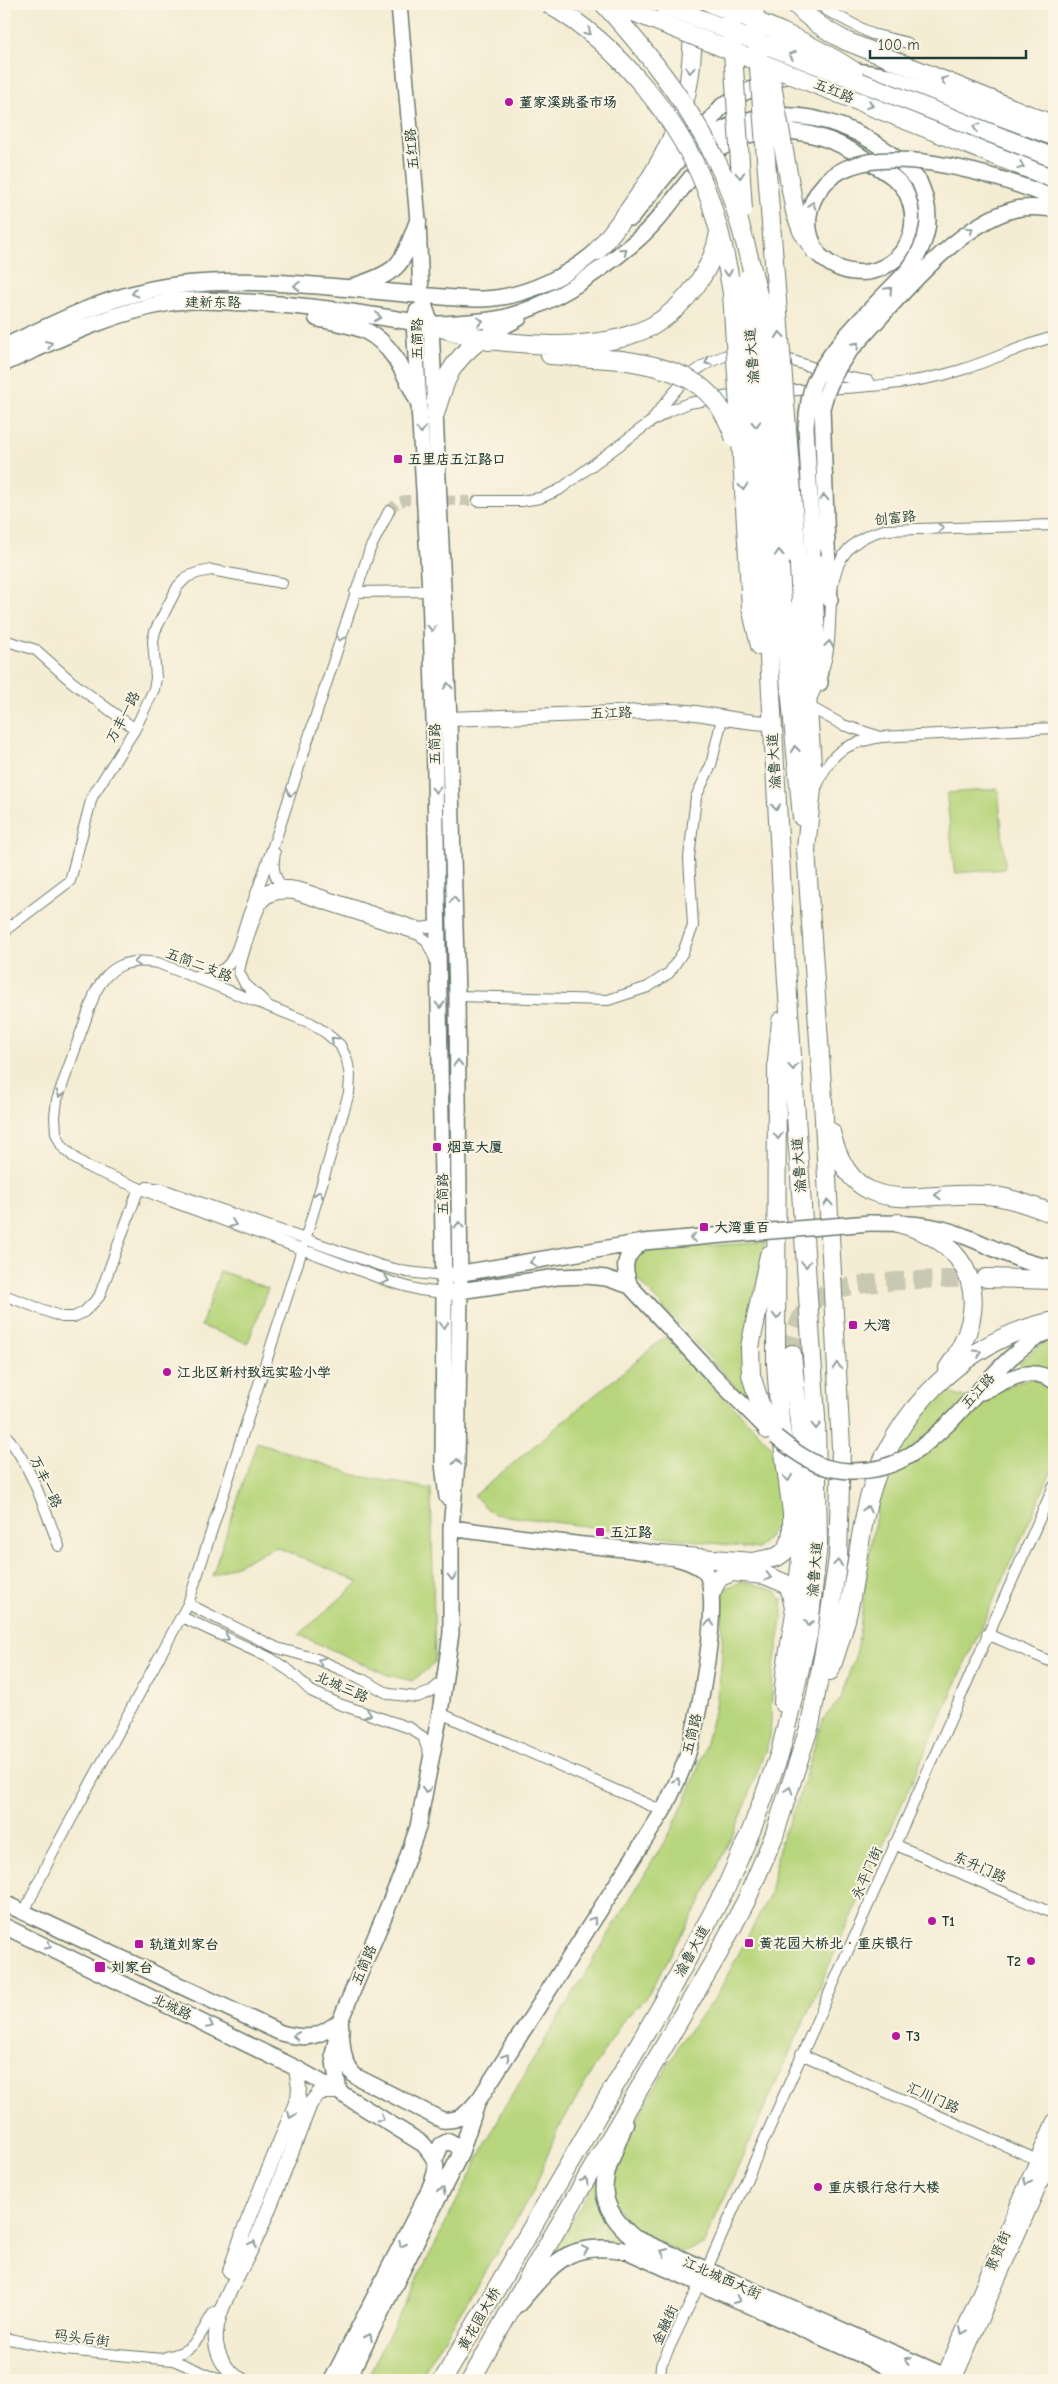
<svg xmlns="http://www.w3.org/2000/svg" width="1058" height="2384" font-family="'Comic Neue','LXGW WenKai TC',sans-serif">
<rect width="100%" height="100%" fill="#fcf5e5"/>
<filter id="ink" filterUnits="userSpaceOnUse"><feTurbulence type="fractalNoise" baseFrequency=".02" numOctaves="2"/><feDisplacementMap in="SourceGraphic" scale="10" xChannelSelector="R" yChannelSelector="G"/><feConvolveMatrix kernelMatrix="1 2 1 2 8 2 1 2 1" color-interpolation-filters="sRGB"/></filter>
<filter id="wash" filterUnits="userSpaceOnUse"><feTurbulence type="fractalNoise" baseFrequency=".0096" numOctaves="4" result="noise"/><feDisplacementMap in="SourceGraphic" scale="20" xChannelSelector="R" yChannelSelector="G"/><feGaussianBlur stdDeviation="1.12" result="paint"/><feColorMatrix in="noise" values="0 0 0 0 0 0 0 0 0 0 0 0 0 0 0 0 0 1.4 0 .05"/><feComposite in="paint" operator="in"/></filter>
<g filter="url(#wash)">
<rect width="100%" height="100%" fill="#f4ecd3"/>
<path fill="#b7d57c" stroke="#6b8958" d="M998,789L1005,863L1004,869L956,873L954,868L947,798L948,793Z
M765,1242L744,1348L748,1392L743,1395L639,1281C629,1268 634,1258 647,1250Z
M220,1271L268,1288L248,1343L201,1326Z
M666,1336L772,1447L782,1519L758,1549L493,1514L474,1496Z
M1054,1339V1374L1022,1369L1019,1362L1040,1345Z
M1034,1378L1054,1388V1466L703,2245L681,2253L636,2231L623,2219L610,2191L612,2174L623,2144L682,2040L717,1995L770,1894L780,1843L799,1797L821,1725L824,1718L839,1701L857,1651L869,1555L878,1504L896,1454L903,1434L942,1390L981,1402L1010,1385Z
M257,1442L359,1476L431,1489L435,1663L412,1681L388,1675L299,1635L359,1582L276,1547L212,1576Z
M743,1581L775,1590L782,1600L783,1614L773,1672L770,1737L742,1814L702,1899L648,1995L621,2023L557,2131L533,2192L419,2380H366L503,2110L672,1829C699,1774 718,1716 722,1654C723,1633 720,1611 724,1589Z
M597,2178L626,2242L593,2241L554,2255L552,2253Z"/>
</g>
<g filter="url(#ink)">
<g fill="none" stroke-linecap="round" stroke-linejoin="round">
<path stroke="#c9c9b3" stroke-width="10" stroke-dasharray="10 5" stroke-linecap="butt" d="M389,511L397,503L405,500L478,501"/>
<path stroke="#c9c9b3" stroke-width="18" stroke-dasharray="18 9" stroke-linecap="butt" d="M792,1354C794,1332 799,1310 819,1297C846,1278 946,1280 983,1278"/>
<g stroke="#6a7a6c" stroke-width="12">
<path id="minor" d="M821,4L826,10L872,34L908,43
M778,356L839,376L868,381
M780,391C840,388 903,388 961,370C993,360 1022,345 1054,337
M654,417C680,384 696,361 739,352
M478,501H521L540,498L559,490L649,423L669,411L689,403L741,394
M355,592L430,591
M4,640L36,650L72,682L135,729
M881,737L1054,728
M817,786C831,751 844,744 881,737L843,725L808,706C818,685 827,665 829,641C833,592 824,545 884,530L1054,525
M275,853C272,866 274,881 285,889
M252,905L278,832L370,549L389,511
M4,935L8,928L70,881L92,797L135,729L154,689L156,678L153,641L155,631L178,586L187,577L197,573L211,570L282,583
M198,975C258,980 228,892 279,886C297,884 317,894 334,899C363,909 392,918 421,928L434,926L439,918
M457,996L608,1000L648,987L669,973L683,952L693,926L689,858L696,797L711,765L722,719
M265,1002L245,984L239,972C241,959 256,910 264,901C272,893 284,893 294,894L419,935L426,940L435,959
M147,1187L162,1189L379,1265L407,1272L444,1276
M4,1295L62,1317H74L84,1312L99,1297L139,1188
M4,1433C31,1464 44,1508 59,1546
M188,1604L277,1648L317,1659L360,1678L389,1694L417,1697L430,1692L444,1680
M182,1617L270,1658L291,1672L311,1691L339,1704L410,1728L423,1737L430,1756
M987,1634L1054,1663
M440,1713L663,1811
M894,1844L1054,1914
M24,1912L49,1860L188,1604L302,1250L349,1093L350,1076L347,1060L340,1045L326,1033L311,1023L158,963C128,958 109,965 95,993L57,1100L55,1116L56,1133L62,1146L76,1159L90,1168L168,1200L391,1282L419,1290L444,1293
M801,2054L1042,2162
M706,2271L1054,1486
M4,2338L65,2350L173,2360L220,2380
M166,2357C197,2351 198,2337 214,2312
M660,2380L661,2365L700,2283"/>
</g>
<g stroke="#6a7a6c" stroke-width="16">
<path id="tertiary" d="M449,719L670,711C705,711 735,723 771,723
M230,2271L243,2233L298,2098L299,2088L296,2068
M242,2380C225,2372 214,2352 216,2333C218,2304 246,2262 258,2235C276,2192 293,2148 310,2104L320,2092H339
M942,2380L1054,2121
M954,2380L1054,2152"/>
</g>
<g stroke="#6a7a6c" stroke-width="18">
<path id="secondary" d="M696,147C765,90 864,116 919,181
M631,218L722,106L743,93L781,77L814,71L850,70L888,76L1054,138
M421,295C441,297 462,299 482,299C526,298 575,273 605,243
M417,311L414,322L430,591L434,720L444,1293L443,1464L447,1497
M438,324C460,323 484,322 506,317C554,304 598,273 636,241C687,198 704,125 787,131C816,133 844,144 868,161C880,169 899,178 906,192C935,252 864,302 816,252
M481,339L519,318
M827,546L830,600
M813,556L820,683
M870,1223C903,1223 933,1223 964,1236C994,1247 1022,1265 1054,1267
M451,1275L643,1242L759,1232
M630,1286C622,1265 624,1256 642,1242
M452,1292L557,1277L586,1276L606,1278L630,1286L713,1375L769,1431
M982,1392C1007,1381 1028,1364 1054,1381
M952,1420C984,1387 1011,1347 1054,1329
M4,1903L281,2033C308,2040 318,2038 340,2021C343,2042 340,2060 355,2076L442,2120C461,2122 468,2112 480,2098L663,1811C672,1793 681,1775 687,1756C697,1727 725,1591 704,1571C682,1551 606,1548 575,1544C534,1539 493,1534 451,1528
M4,1926L296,2068L339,2092L423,2144C440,2163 438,2168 429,2190L332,2380
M339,2092L333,2055L340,2021L401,1876L418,1827L440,1713L451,1633V1528L457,1463L460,1291L457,996L449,719L431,325L421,295L418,221L399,4
M435,2160L441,2145L449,2141L459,2147L460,2155
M347,2380L460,2155L477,2104"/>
</g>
<g stroke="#6a7a6c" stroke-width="19">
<path id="primary" d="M355,286C402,271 401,265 418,221
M317,318C333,322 351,324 366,331C394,345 406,377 419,403
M4,347C48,327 93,303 141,292C227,271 333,288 421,295
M4,363C56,340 110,313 167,303C190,299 213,301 235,302C301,304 367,314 431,325
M625,2123C607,2172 586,2198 634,2238L953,2380
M518,2304C555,2262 567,2240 628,2251L919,2380"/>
</g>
<g stroke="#6a7a6c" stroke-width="20">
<path id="trunk" d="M795,4C810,20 826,31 846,41L1054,125
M597,251C638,201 679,145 689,80C693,55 693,29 694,4
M431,325L489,341
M550,355L621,360
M435,414C446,376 450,363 481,339C528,345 575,349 621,338
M782,602L802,817
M751,607L760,646
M831,1132C853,1223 914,1191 984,1195C1008,1196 1032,1206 1054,1214
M898,1223C975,1242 994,1305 948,1368
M986,1278L1054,1280
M792,1354L805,1481L804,1530L795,1613
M768,1430L751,1375L750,1347L769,1255
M660,1555L752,1562L777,1557L784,1552L790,1543L792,1532V1513L780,1421L776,1363L777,1061L781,1021
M712,1591L718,1578L732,1572L765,1575L784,1583L790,1589L795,1613L785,1675L783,1703
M830,1671C838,1648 846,1625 850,1602C857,1567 860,1532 869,1498C893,1411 966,1339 1054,1321
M443,2380L663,2003L725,1890L751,1831L780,1753L808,1635L818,1544L816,1417L786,966L766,602
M471,2380L534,2268L717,1956L746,1901L774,1836L810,1725L825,1647L838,1558L841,1448L823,1100L806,849L813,778L797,558"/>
</g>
<use href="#minor" stroke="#fff" stroke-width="10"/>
<use href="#tertiary" stroke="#fff" stroke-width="14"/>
<use href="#secondary" stroke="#fff" stroke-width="15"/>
<use href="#primary" stroke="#fff" stroke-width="16"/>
<use href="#trunk" stroke="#fff" stroke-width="18"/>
<g stroke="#6a7a6c" stroke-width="18" stroke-linecap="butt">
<path id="secondary-bridge" d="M813,243C805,225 808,205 820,189C862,130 999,176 1054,198
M827,546L822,408C827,387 835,371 847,354C891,308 954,224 1016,209C1028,206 1042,208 1054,209
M813,556L806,427C807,414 808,401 812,388C825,350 881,300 909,269C930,239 934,214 919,181
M759,1232L870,1223
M776,1437C787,1446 799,1455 811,1461C822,1468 836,1470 848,1471C896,1473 920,1450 952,1420"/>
</g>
<g stroke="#6a7a6c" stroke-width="20" stroke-linecap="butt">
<path id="trunk-bridge" d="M548,4C618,43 684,125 710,200C720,231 727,261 732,293L751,607
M604,4C646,50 691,108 718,164C730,188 737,214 744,239C753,272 761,305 767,339L782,602
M613,4L1054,179
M662,4L1054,158
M713,4C762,23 810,42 854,71
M730,4L743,210
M754,4L797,558
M769,68L795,212L802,231L816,252
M747,279L766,602
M621,338C631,334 644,331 654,325C686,305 713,270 719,232
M621,360C677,368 716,381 735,439"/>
</g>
<use href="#secondary-bridge" stroke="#fff" stroke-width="15"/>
<use href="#trunk-bridge" stroke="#fff" stroke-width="18"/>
</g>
<defs><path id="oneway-chevron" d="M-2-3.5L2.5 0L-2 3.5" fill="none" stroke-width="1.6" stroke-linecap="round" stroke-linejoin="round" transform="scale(1.25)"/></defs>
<g stroke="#8f9e9a">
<use href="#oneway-chevron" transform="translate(588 32) rotate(38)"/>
<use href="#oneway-chevron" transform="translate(792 55) rotate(-159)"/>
<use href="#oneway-chevron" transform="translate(690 70) rotate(94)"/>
<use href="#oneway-chevron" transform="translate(944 80) rotate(-158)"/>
<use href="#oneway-chevron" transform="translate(870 105) rotate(22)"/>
<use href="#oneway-chevron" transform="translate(976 127) rotate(-159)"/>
<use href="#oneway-chevron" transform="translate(1021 166) rotate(22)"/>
<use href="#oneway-chevron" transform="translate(740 175) rotate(86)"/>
<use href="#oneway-chevron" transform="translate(812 205) rotate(-72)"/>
<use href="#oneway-chevron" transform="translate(970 230) rotate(-36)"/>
<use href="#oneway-chevron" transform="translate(624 251) rotate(-39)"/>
<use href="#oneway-chevron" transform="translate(728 273) rotate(81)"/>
<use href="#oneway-chevron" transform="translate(297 286) rotate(-176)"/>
<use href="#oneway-chevron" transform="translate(889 290) rotate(-47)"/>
<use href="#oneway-chevron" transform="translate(135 293) rotate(165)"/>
<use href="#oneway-chevron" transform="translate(378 317) rotate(8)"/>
<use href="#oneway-chevron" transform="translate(480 321) rotate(-9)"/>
<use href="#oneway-chevron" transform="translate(780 335) rotate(-95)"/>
<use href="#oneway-chevron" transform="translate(49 344) rotate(-23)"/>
<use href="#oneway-chevron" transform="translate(856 345) rotate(-47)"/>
<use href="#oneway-chevron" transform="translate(708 362) rotate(153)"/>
<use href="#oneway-chevron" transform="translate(756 424) rotate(87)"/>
<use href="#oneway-chevron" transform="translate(421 430) rotate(86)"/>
<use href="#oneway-chevron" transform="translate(743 487) rotate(86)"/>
<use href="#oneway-chevron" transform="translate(824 498) rotate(-93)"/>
<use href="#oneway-chevron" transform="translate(941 528) rotate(-2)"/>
<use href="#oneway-chevron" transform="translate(779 553) rotate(-93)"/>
<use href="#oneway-chevron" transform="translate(432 628) rotate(88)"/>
<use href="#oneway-chevron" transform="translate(340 638) rotate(108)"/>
<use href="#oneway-chevron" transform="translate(829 644) rotate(-84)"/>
<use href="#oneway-chevron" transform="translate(448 686) rotate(-93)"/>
<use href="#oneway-chevron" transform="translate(795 749) rotate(-96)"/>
<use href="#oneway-chevron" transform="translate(436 790) rotate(89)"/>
<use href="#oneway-chevron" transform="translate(291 793) rotate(108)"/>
<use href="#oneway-chevron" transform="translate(776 807) rotate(87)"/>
<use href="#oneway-chevron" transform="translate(454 900) rotate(-92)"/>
<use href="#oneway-chevron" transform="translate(137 962) rotate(173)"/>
<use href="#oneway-chevron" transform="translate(440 1005) rotate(89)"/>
<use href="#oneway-chevron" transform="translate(334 1040) rotate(-136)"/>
<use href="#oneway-chevron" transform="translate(458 1063) rotate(-91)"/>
<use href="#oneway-chevron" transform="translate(793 1067) rotate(86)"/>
<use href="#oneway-chevron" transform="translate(60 1094) rotate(108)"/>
<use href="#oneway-chevron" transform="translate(778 1136) rotate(90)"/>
<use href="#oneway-chevron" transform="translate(319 1194) rotate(-73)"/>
<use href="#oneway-chevron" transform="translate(938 1195) rotate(178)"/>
<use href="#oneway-chevron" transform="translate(828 1203) rotate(-93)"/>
<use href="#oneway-chevron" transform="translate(233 1224) rotate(20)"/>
<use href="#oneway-chevron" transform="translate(459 1225) rotate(-91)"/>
<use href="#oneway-chevron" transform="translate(693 1238) rotate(176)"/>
<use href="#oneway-chevron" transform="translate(533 1262) rotate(170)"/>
<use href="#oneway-chevron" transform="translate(806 1264) rotate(86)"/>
<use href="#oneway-chevron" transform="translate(386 1280) rotate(19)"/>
<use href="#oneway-chevron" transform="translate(777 1316) rotate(90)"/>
<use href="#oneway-chevron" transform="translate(444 1325) rotate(90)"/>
<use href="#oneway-chevron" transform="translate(978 1353) rotate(-32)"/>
<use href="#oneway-chevron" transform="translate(837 1366) rotate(-93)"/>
<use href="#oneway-chevron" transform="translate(816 1426) rotate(89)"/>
<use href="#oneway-chevron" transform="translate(457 1462) rotate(-87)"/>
<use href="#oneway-chevron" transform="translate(788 1478) rotate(82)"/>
<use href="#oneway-chevron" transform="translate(867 1509) rotate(-77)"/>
<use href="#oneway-chevron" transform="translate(838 1563) rotate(-84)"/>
<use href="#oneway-chevron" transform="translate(452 1577) rotate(89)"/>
<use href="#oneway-chevron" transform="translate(768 1577) rotate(14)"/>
<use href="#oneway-chevron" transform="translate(710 1623) rotate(-86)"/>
<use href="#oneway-chevron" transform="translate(809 1623) rotate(96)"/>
<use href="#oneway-chevron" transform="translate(226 1638) rotate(25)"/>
<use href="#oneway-chevron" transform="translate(321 1661) rotate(-158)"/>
<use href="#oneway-chevron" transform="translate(368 1714) rotate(19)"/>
<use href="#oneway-chevron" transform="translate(677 1781) rotate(-68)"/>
<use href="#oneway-chevron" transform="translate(426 1790) rotate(98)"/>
<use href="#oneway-chevron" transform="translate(789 1790) rotate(-72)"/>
<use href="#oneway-chevron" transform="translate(593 1920) rotate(-57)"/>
<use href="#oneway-chevron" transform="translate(48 1946) rotate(26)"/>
<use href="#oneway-chevron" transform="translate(210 2025) rotate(26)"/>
<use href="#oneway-chevron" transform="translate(296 2036) rotate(-171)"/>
<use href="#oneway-chevron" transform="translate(506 2057) rotate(-57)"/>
<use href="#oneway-chevron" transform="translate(291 2115) rotate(112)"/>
<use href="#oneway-chevron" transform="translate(381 2118) rotate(32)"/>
<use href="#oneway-chevron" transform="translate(585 2181) rotate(-60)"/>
<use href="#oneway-chevron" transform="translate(1027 2182) rotate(113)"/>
<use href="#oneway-chevron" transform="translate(442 2191) rotate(-63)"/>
<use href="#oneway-chevron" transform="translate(253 2244) rotate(-62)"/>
<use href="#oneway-chevron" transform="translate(402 2244) rotate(117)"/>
<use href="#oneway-chevron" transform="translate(585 2250) rotate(-11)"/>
<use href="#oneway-chevron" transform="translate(664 2252) rotate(-155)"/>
<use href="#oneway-chevron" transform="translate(737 2300) rotate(24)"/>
<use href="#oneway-chevron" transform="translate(963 2331) rotate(113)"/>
<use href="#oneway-chevron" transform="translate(369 2337) rotate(-63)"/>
<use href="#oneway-chevron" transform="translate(908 2360) rotate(-156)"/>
</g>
</g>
<g fill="#b5179e" stroke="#fcf5e5" stroke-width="2">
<circle cx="509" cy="102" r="5"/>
<rect x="393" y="454" width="10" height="10" rx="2.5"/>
<rect x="432" y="1142" width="10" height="10" rx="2.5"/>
<rect x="699" y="1222" width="10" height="10" rx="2.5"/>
<rect x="848" y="1320" width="10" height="10" rx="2.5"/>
<circle cx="167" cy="1372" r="5"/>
<rect x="595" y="1527" width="10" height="10" rx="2.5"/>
<circle cx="932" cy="1921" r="5"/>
<rect x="744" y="1938" width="10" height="10" rx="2.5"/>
<rect x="134" y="1939" width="10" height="10" rx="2.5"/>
<circle cx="1031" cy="1961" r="5"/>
<rect x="94" y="1961" width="12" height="12" rx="2.5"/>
<circle cx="896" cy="2036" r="5"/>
<circle cx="818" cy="2187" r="5"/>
</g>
<g text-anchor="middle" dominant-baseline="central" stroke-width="4" stroke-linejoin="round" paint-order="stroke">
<g font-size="14" fill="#1f3d34" stroke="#fcf5e5">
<text transform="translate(834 91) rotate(22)">五红路</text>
<text transform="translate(412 149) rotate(-95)">五红路</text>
<text x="213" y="302">建新东路</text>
<text transform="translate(417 339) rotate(-90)">五简路</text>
<text transform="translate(752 356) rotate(-94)">渝鲁大道</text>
<text transform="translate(895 518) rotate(-6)">创富路</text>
<text transform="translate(611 713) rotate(-2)">五江路</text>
<text transform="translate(123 717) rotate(-62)">万丰一路</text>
<text transform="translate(435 744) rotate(-91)">五简路</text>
<text transform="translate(774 761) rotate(-93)">渝鲁大道</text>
<text transform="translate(199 965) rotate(21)">五简二支路</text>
<text transform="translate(799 1165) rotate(-94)">渝鲁大道</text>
<text transform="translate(443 1194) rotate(-91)">五简路</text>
<text transform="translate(978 1391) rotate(-48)">五江路</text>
<text transform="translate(46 1482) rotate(65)">万丰一路</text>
<text transform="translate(815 1569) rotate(-85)">渝鲁大道</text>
<text transform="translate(342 1687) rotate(24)">北城三路</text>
<text transform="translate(692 1734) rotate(-76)">五简路</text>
<text transform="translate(980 1867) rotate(24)">东升门路</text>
<text transform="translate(867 1873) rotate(-66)">永平门街</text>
<text transform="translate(692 1951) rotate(-61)">渝鲁大道</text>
<text transform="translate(364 1965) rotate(-67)">五简路</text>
<text transform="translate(172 2007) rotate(26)">北城路</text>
<text transform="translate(933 2098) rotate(24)">汇川门路</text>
<text transform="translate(998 2251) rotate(-67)">聚贤街</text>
<text transform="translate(722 2278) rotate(24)">江北城西大街</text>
<text transform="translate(479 2319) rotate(-60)">黄花园大桥</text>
<text transform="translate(665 2325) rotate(-65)">金融街</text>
<text transform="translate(82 2338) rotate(7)">码头后街</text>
</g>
<g font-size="14" font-weight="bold" fill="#1f3d34" stroke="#fcf5e5" text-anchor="start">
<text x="519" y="102">董家溪跳蚤市场</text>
<text x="408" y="459">五里店五江路口</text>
<text x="447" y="1147">烟草大厦</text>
<text x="714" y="1227">大湾重百</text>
<text x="863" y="1325">大湾</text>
<text x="177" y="1372">江北区新村致远实验小学</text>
<text x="610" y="1532">五江路</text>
<text x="942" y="1921">T1</text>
<text x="759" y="1943">黄花园大桥北‧重庆银行</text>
<text x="149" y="1944">轨道刘家台</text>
<text x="1021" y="1961" text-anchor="end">T2</text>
<text x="111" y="1967">刘家台</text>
<text x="906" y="2036">T3</text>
<text x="828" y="2187">重庆银行总行大楼</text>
</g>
</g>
<rect width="1058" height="2384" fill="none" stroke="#fcf5e5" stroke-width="20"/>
<path d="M870 50v8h156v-8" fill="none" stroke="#1f3d34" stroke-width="2.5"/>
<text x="878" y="50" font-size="15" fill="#1f3d34" stroke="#fcf5e5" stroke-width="4" paint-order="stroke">100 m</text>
</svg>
